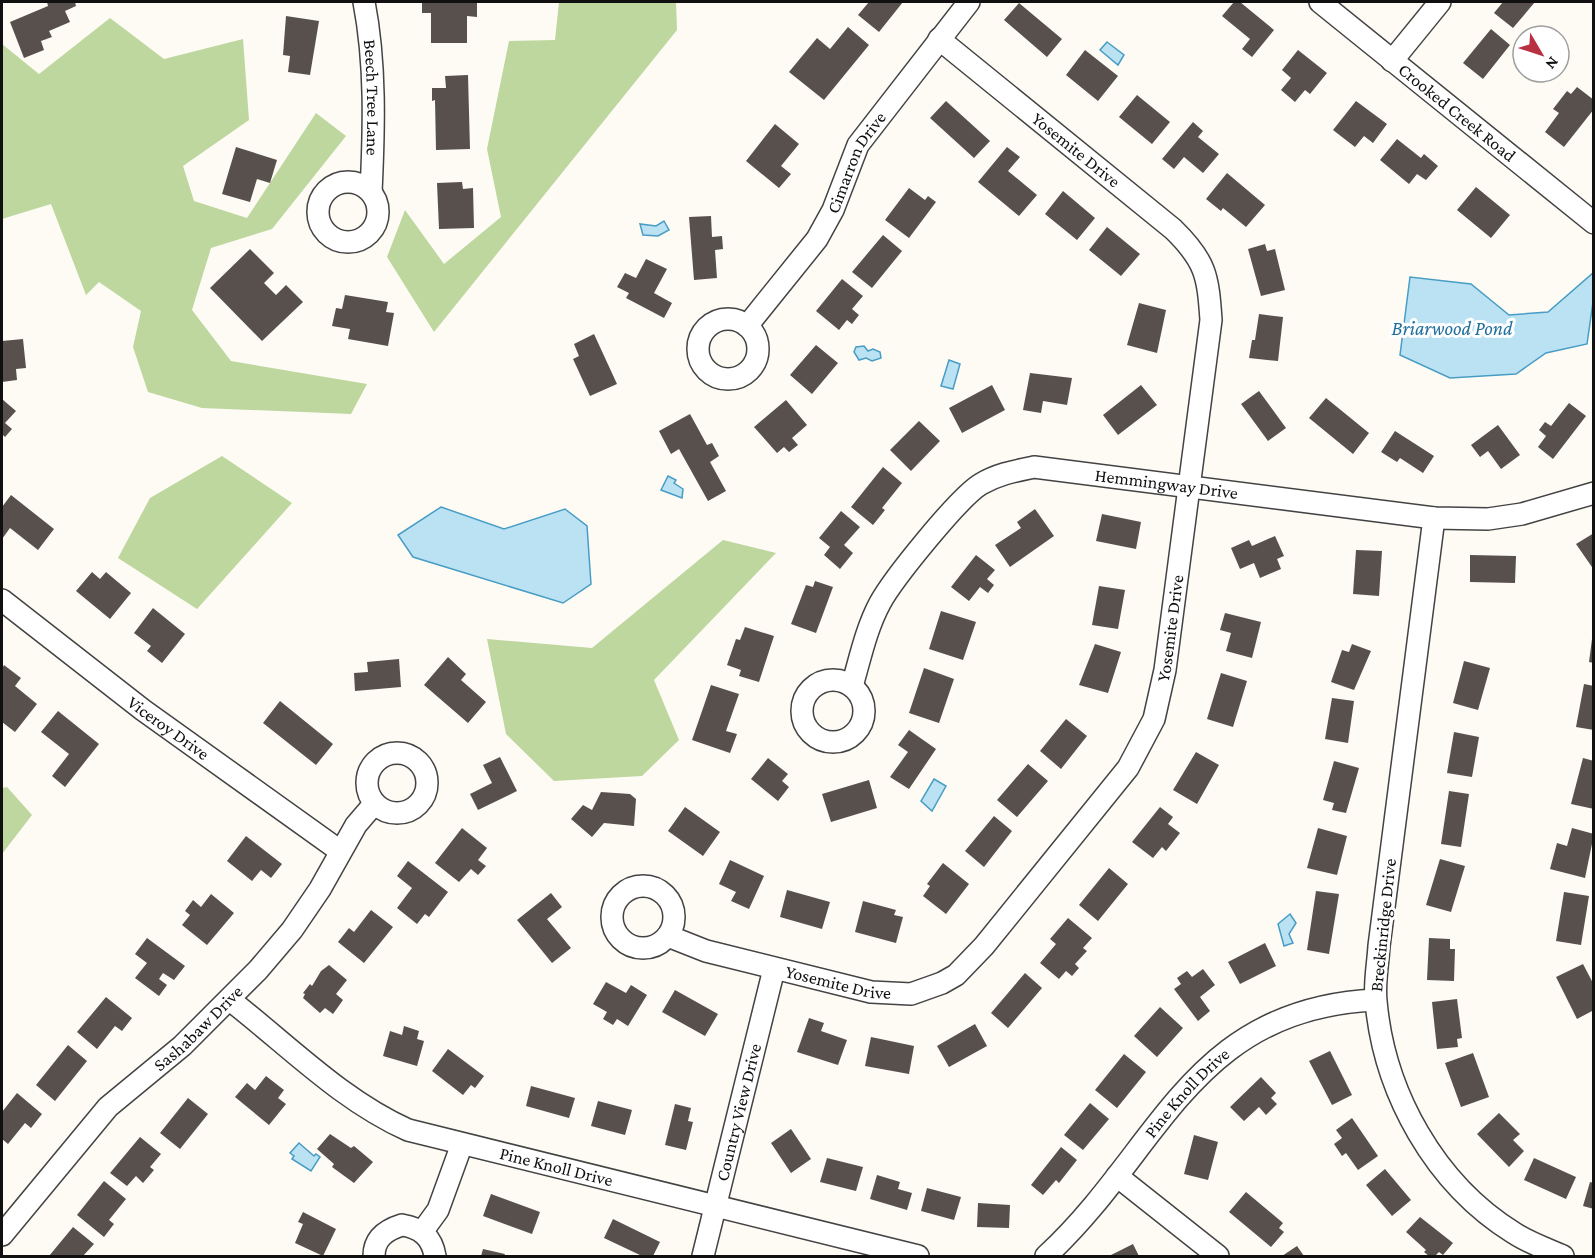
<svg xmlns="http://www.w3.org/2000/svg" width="1595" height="1258" font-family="'Crimson Pro',serif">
<rect width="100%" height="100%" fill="#fefbf4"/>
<path fill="#bdd79f" d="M559,2H676L677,30L434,332L387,257L405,210L444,264L501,217L487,149L509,41L555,40Z
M110,18L164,59L243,39L249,120L183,166L194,201L247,218L316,113L346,136L272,229L211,248L192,310L231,361L367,384L351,414L202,408L148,392L133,347L141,311L99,282L86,295L51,204L2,219V44L39,74Z
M222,456L292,503L197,609L118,558L150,498Z
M723,540L776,553L654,680L679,740L642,776L554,781L506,734L487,639L592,648Z
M7,787L32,815L2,854V788Z"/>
<path fill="#bbe2f2" stroke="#479dc5" stroke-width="1.5" d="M1107,42L1124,55L1118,65L1100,50Z
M664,221L669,230L658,236L643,235L640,224L656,226Z
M1593,273V302L1587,344L1546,353L1516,374L1450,378L1400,355L1410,277L1471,284L1509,315L1548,312Z
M864,346L868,351L873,349L880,352L881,358L872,361L866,358L859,360L854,352L856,347Z
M949,360L960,364L953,389L941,386Z
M668,476L676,480L674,483L683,489L682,498L661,490Z
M441,507L504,529L565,509L587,526L591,584L563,603L413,557L398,535Z
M934,779L946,786L932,811L921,801Z
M1290,914L1296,923L1289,934L1293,943L1284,946L1278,924Z
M299,1143L314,1156L316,1154L320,1157L311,1171L292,1159L294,1156L290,1153Z"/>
<path fill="#58504d" d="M47,2H75L76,6L65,11L70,22L49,31L52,37L41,41L44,50L24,58L10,22L48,6Z
M422,2H477V17L467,16V43H431V13H422Z
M869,2H903L879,32L858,15Z
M1234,2H1240L1274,30L1252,57L1242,49L1250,39L1222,16Z
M1503,2H1535L1513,28L1494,13Z
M1019,3L1062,39L1047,57L1004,20Z
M286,16L319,21L310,75L288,72L290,56L283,55Z
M848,27L869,45L824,100L789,72L817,38L830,49Z
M1491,29L1510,45L1483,79L1463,63Z
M1085,50L1118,76L1098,101L1066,75Z
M1298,50L1327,73L1310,94L1305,90L1295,102L1281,90L1291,78L1282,70Z
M468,75L470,149L436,150L435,100L432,101V88H446L445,76Z
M1577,87L1594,100V109L1564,147L1545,132L1559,113L1553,109L1567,91L1571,94Z
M1137,95L1170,122L1152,144L1119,117Z
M946,101L990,141L974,158L930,118Z
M1356,101L1387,124L1373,143L1364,136L1355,147L1333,130Z
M1193,122L1203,131L1198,137L1219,154L1203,173L1184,157L1174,169L1162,159Z
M775,124L799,144L781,166L791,174L779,188L746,161Z
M1397,139L1421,158L1424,154L1438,166L1426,180L1417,174L1409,184L1380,160Z
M236,147L277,160L270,183L257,179L250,202L222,194Z
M1007,147L1020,157L1008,171L1037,195L1019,216L978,182Z
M1227,173L1265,205L1246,227L1223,208L1221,211L1206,199Z
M462,182L463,189L473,188L474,228L439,229L437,183Z
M1476,187L1510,215L1491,238L1457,210Z
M909,188L925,200L928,196L936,202L909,238L885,220Z
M1063,191L1095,218L1077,240L1045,214Z
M711,216L712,237L722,236L723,249L715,250L717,278L694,280L689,217Z
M1107,227L1140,254L1121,276L1089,250Z
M883,235L902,251L872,288L852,272Z
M1265,244L1267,251L1275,249L1285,290L1261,296L1248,249Z
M250,249L274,273L264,283L276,295L286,285L303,302L262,341L210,288Z
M646,259L667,269L654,293L672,303L664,318L626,298L629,293L617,287L625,273L636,278Z
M842,279L863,296L852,309L859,315L852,324L847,320L839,330L816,311Z
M345,295L388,302L386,312L394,313L388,346L348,339L350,329L332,326L336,308L342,309Z
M1139,303L1166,310L1157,353L1127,345Z
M1259,314L1283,317L1278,361L1249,358L1252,340H1255Z
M594,334L617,384L590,396L573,359L579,356L574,344Z
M23,339L26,368L16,369L17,380L2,382V341Z
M816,345L838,363L812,394L790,375Z
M1030,373L1072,378L1067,405L1043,401L1041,413L1023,410Z
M992,385L1005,410L962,433L949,408Z
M1141,385L1157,405L1118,435L1103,415Z
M1259,391L1286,428L1268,441L1241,404Z
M1326,398L1369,433L1353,454L1309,418Z
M2,399L16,411L5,423L12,429L5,437L2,434Z
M786,400L807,425L792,438L798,445L789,452L784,447L777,453L754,427Z
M1569,403L1586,416L1553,459L1538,447L1546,436L1539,430L1545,422L1551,426Z
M690,414L707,445L712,443L719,456L710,462L726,491L708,501L679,449L671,454L659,431Z
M919,421L940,441L911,471L890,450Z
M1498,425L1520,455L1501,469L1488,451L1480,457L1471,445Z
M1395,431L1434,456L1423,473L1400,458L1397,462L1381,452Z
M883,467L902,483L882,508L885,510L873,525L851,507Z
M11,495L54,529L38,550L10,528L2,539V507Z
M1035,509L1054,536L1010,567L995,545L1021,528L1017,522Z
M841,511L860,527L844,545L853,553L840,569L824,555L830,547L819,538Z
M1102,514L1141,522L1136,549L1096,541Z
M1594,533V570L1576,544Z
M1275,536L1284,556L1277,559L1281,569L1260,578L1254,563L1240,569L1231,548L1249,540L1252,546Z
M1356,550L1382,551L1379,596L1353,594Z
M976,555L995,570L987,579L994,585L988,593L980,587L969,601L951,587Z
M1470,555L1516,556L1515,583L1470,582Z
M92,572L100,579L106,572L131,593L110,619L76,591Z
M815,581L833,587L816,633L791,624L806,585L813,587Z
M1099,586L1125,590L1118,629L1092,625Z
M153,608L185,634L162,663L147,651L151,646L134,633Z
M941,611L976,622L963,660L929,649Z
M1225,613L1261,622L1252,658L1226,651L1231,633L1220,630Z
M745,627L774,636L759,682L739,676L741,670L727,665L736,639L740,640Z
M1592,639H1594V663L1589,662Z
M1095,644L1121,652L1108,693L1079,685Z
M1352,644L1371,651L1354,690L1331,682L1342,650L1349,652Z
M448,657L466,674L461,680L486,702L468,723L424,685Z
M399,659L401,687L355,691L354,673L368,672L367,662Z
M1464,661L1490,668L1478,710L1453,703Z
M4,665L21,678L15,686L37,704L15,732L2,722V669Z
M924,668L954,679L939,723L909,713Z
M1221,673L1247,681L1233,727L1207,719Z
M1584,684L1594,686V730L1576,727Z
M711,685L739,694L726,731L737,734L730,753L692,740Z
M1332,698L1354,701L1348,743L1325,739Z
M280,701L333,744L316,765L263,723Z
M58,711L99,744L65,787L52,776L69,754L41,732Z
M1066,719L1087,736L1061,769L1040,751Z
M909,730L936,749L909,789L890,777L908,752L898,745Z
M1454,732L1479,737L1472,777L1447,773Z
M1196,752L1219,765L1197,804L1173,790Z
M500,757L517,791L478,810L470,794L492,783L483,765Z
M768,758L788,774L782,781L789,787L778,801L751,779Z
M1583,758L1594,761V809L1571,804Z
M1334,761L1359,768L1346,813L1332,810L1334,803L1323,800Z
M1028,764L1048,781L1017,817L997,800Z
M869,780L877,808L831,822L822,794Z
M1449,791L1469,794L1461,847L1441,844Z
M601,792L630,794L636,799L634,826L604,823L592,837L571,819L583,805L592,810Z
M685,807L720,832L703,856L668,831Z
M1160,807L1173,817L1168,824L1180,833L1166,851L1162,847L1153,858L1132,842Z
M994,816L1012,831L984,867L965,851Z
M462,828L487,848L478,860L486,866L478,875L471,869L459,882L435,863Z
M1318,828L1347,836L1337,875L1307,868Z
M1572,828L1594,834L1585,878L1550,869L1557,843L1567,846Z
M246,836L282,864L271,878L261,870L252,881L227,861Z
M1440,859L1465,866L1451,912L1426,905Z
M730,860L764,876L749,909L731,901L736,892L719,884Z
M408,861L448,892L429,917L425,914L417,924L397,908L412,888L397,876Z
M943,863L969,884L946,914L923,896L930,886L927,884Z
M1109,868L1128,884L1098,921L1079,905Z
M787,890L830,902L822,929L780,917Z
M1316,891L1339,894L1329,954L1307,950Z
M1564,892L1589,896L1581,945L1556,941Z
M551,893L562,907L547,919L571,948L552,963L517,920Z
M211,894L234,913L207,945L182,925L190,915L185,911L193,900L201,907Z
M863,901L896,910L894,915L903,917L896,943L855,932Z
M371,910L393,927L364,963L338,942L349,928L354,932Z
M1068,918L1092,938L1083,948L1087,951L1075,964L1079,968L1072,976L1066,971L1059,979L1040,963L1056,944L1050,939Z
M147,938L185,966L174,980L163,973L159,979L167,985L159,996L135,978L147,963L135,954Z
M1429,938L1450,939V949H1455L1454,981L1427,980Z
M1265,943L1276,966L1240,984L1228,962Z
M1583,964L1594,985V1010L1577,1019L1556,977Z
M329,965L347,980L336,994L343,1000L333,1014L325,1008L320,1013L303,998L305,994L303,993L310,984L312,986L321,971Z
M1203,969L1215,985L1200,997L1210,1011L1198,1021L1174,989L1181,984L1177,978L1187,971L1192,977Z
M1025,973L1042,988L1008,1028L991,1013Z
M606,982L626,993L631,985L647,995L628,1026L617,1019L613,1025L603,1019L607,1012L593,1004Z
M675,990L718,1014L705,1036L662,1012Z
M106,997L132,1018L122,1031L115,1026L97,1049L77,1032Z
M1457,999L1462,1038L1457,1039L1458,1047L1437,1049L1432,1002Z
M1160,1007L1183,1028L1157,1057L1134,1036Z
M809,1018L824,1023L821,1031L847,1040L838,1065L797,1052Z
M975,1024L987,1046L949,1067L937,1046Z
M404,1026L419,1031L417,1039L424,1041L417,1066L383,1056L390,1031L402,1035Z
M871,1037L914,1046L909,1074L865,1066Z
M68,1045L87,1061L55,1101L36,1085Z
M448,1049L484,1076L475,1088L471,1085L463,1095L432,1071Z
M1330,1051L1352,1095L1332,1105L1309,1061Z
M1473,1053L1489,1097L1461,1107L1445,1063Z
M1124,1054L1146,1072L1117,1108L1095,1090Z
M266,1076L284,1090L278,1098L286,1104L269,1125L235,1097L247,1083L255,1090Z
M1261,1077L1276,1093L1271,1098L1277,1104L1266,1115L1259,1107L1244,1121L1230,1107Z
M531,1086L575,1098L569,1118L526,1106Z
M17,1093L42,1114L31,1128L25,1123L8,1144L2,1139V1112Z
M188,1098L208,1114L180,1149L160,1133Z
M598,1101L632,1110L625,1135L591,1126Z
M1090,1103L1109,1119L1083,1150L1064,1135Z
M675,1104L691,1108L688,1121L693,1122L686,1150L665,1145Z
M1499,1113L1520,1134L1513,1140L1524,1151L1509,1167L1477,1134Z
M1352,1118L1378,1156L1358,1170L1346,1153L1342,1156L1334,1144L1342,1138L1336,1130Z
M791,1129L811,1159L791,1173L771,1143Z
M330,1134L351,1148L354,1146L373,1162L354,1183L332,1167L334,1164L317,1149Z
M1194,1135L1218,1142L1208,1180L1184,1174Z
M140,1137L161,1154L150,1167L154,1170L143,1183L136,1176L127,1186L110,1173Z
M1061,1147L1077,1160L1059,1183L1056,1180L1043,1195L1031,1185Z
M827,1158L863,1167L856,1191L820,1182Z
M1534,1158L1576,1177L1566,1199L1524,1180Z
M1385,1169L1411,1200L1392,1216L1366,1185Z
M877,1175L900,1182L898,1189L912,1193L907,1210L870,1199Z
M104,1181L126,1199L109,1220L114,1224L104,1237L77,1215Z
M1590,1182L1594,1183V1209L1583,1206Z
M927,1188L961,1197L954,1220L921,1211Z
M1246,1192L1283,1223L1279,1228L1284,1232L1271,1247L1229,1212Z
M491,1194L540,1212L532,1234L483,1216Z
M978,1203L1010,1205L1009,1228L977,1227Z
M303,1212L336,1229L323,1256L295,1243L303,1224L298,1222Z
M1420,1217L1453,1243L1443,1255L1439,1252L1435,1256H1429L1424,1252L1426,1250L1406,1232Z
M613,1219L660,1242L653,1256H642L604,1238Z
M73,1227L94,1244L83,1256H49Z
M1133,1244L1139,1256H1109Z
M1297,1246L1304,1256H1282Z
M483,1249L505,1254L504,1256H481Z"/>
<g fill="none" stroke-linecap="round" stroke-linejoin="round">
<g stroke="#434343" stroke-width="24">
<g id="minor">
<path id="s1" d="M364,2C376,64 374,129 371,192"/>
<path id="s2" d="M1320,2L1594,223"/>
<path d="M1392,61L1440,2"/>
<circle cx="348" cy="212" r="30"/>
<circle cx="728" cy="349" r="30"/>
<path id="s3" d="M747,326L817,239L833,210L858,145L969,2"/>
<path d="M1434,518L1379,946C1378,964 1374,983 1376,1001C1384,1093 1435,1184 1514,1233C1529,1243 1547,1249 1563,1256"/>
<path id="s4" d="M2,600L143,710L340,851"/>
<circle cx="833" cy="711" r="31"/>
<path id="s5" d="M852,686C860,659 866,629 880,603C893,579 959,497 981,484C998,474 1015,471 1034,467L1434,518L1488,519L1522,514L1594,493"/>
<circle cx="397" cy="783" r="30"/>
<circle cx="643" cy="917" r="31"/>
<path id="s6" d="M668,936L706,951L871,992L911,994L942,983L956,975L984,946L1128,768L1154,719L1165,670L1211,320C1208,276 1206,261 1173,229L939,39"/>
<path id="s7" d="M230,1000C288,1045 341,1100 408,1130L918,1256"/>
<path d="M1117,1176L1218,1256"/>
<path d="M422,1232L438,1210L462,1144"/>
<path id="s8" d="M2,1235L108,1107L182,1046L258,970L292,930L320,889L356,825L374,804"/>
<path d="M374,1256C374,1238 386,1230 402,1225C421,1228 432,1237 435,1256"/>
<path id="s9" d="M703,1256L774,969"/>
<path id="s10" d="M1046,1256C1161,1150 1190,1009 1375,1000"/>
</g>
</g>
<use href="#minor" stroke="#fff" stroke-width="21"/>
</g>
<g text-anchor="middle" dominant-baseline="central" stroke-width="6" stroke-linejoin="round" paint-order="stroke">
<g font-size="18" fill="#101010" stroke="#fff">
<text stroke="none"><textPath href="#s1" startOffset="96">Beech Tree Lane</textPath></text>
<text stroke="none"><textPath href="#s2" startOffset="176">Crooked Creek Road</textPath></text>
<text transform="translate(1076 150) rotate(39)">Yosemite Drive</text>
<text stroke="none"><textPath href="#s3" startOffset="198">Cimarron Drive</textPath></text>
<text stroke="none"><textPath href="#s5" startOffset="434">Hemmingway Drive</textPath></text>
<text stroke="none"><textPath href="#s6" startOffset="717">Yosemite Drive</textPath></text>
<text stroke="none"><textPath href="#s4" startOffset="210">Viceroy Drive</textPath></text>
<text transform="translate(1383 925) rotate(-84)">Breckinridge Drive</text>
<text stroke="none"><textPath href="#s6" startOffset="177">Yosemite Drive</textPath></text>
<text stroke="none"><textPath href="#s8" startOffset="286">Sashabaw Drive</textPath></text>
<text stroke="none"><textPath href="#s10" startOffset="216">Pine Knoll Drive</textPath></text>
<text stroke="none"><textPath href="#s9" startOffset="148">Country View Drive</textPath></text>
<text stroke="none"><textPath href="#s7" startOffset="374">Pine Knoll Drive</textPath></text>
</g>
<g font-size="20" font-style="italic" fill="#206f9b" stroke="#fff">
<text x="1452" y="328">Briarwood Pond</text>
</g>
</g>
<rect width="1595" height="1258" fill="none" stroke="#101010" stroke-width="6"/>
<g transform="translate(1541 54) rotate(129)"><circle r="28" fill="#ffffff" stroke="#9f9f9f" stroke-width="1.5"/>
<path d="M0-4.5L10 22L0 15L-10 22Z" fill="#b83042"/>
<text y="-9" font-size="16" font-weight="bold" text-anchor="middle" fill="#101010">N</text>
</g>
</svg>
